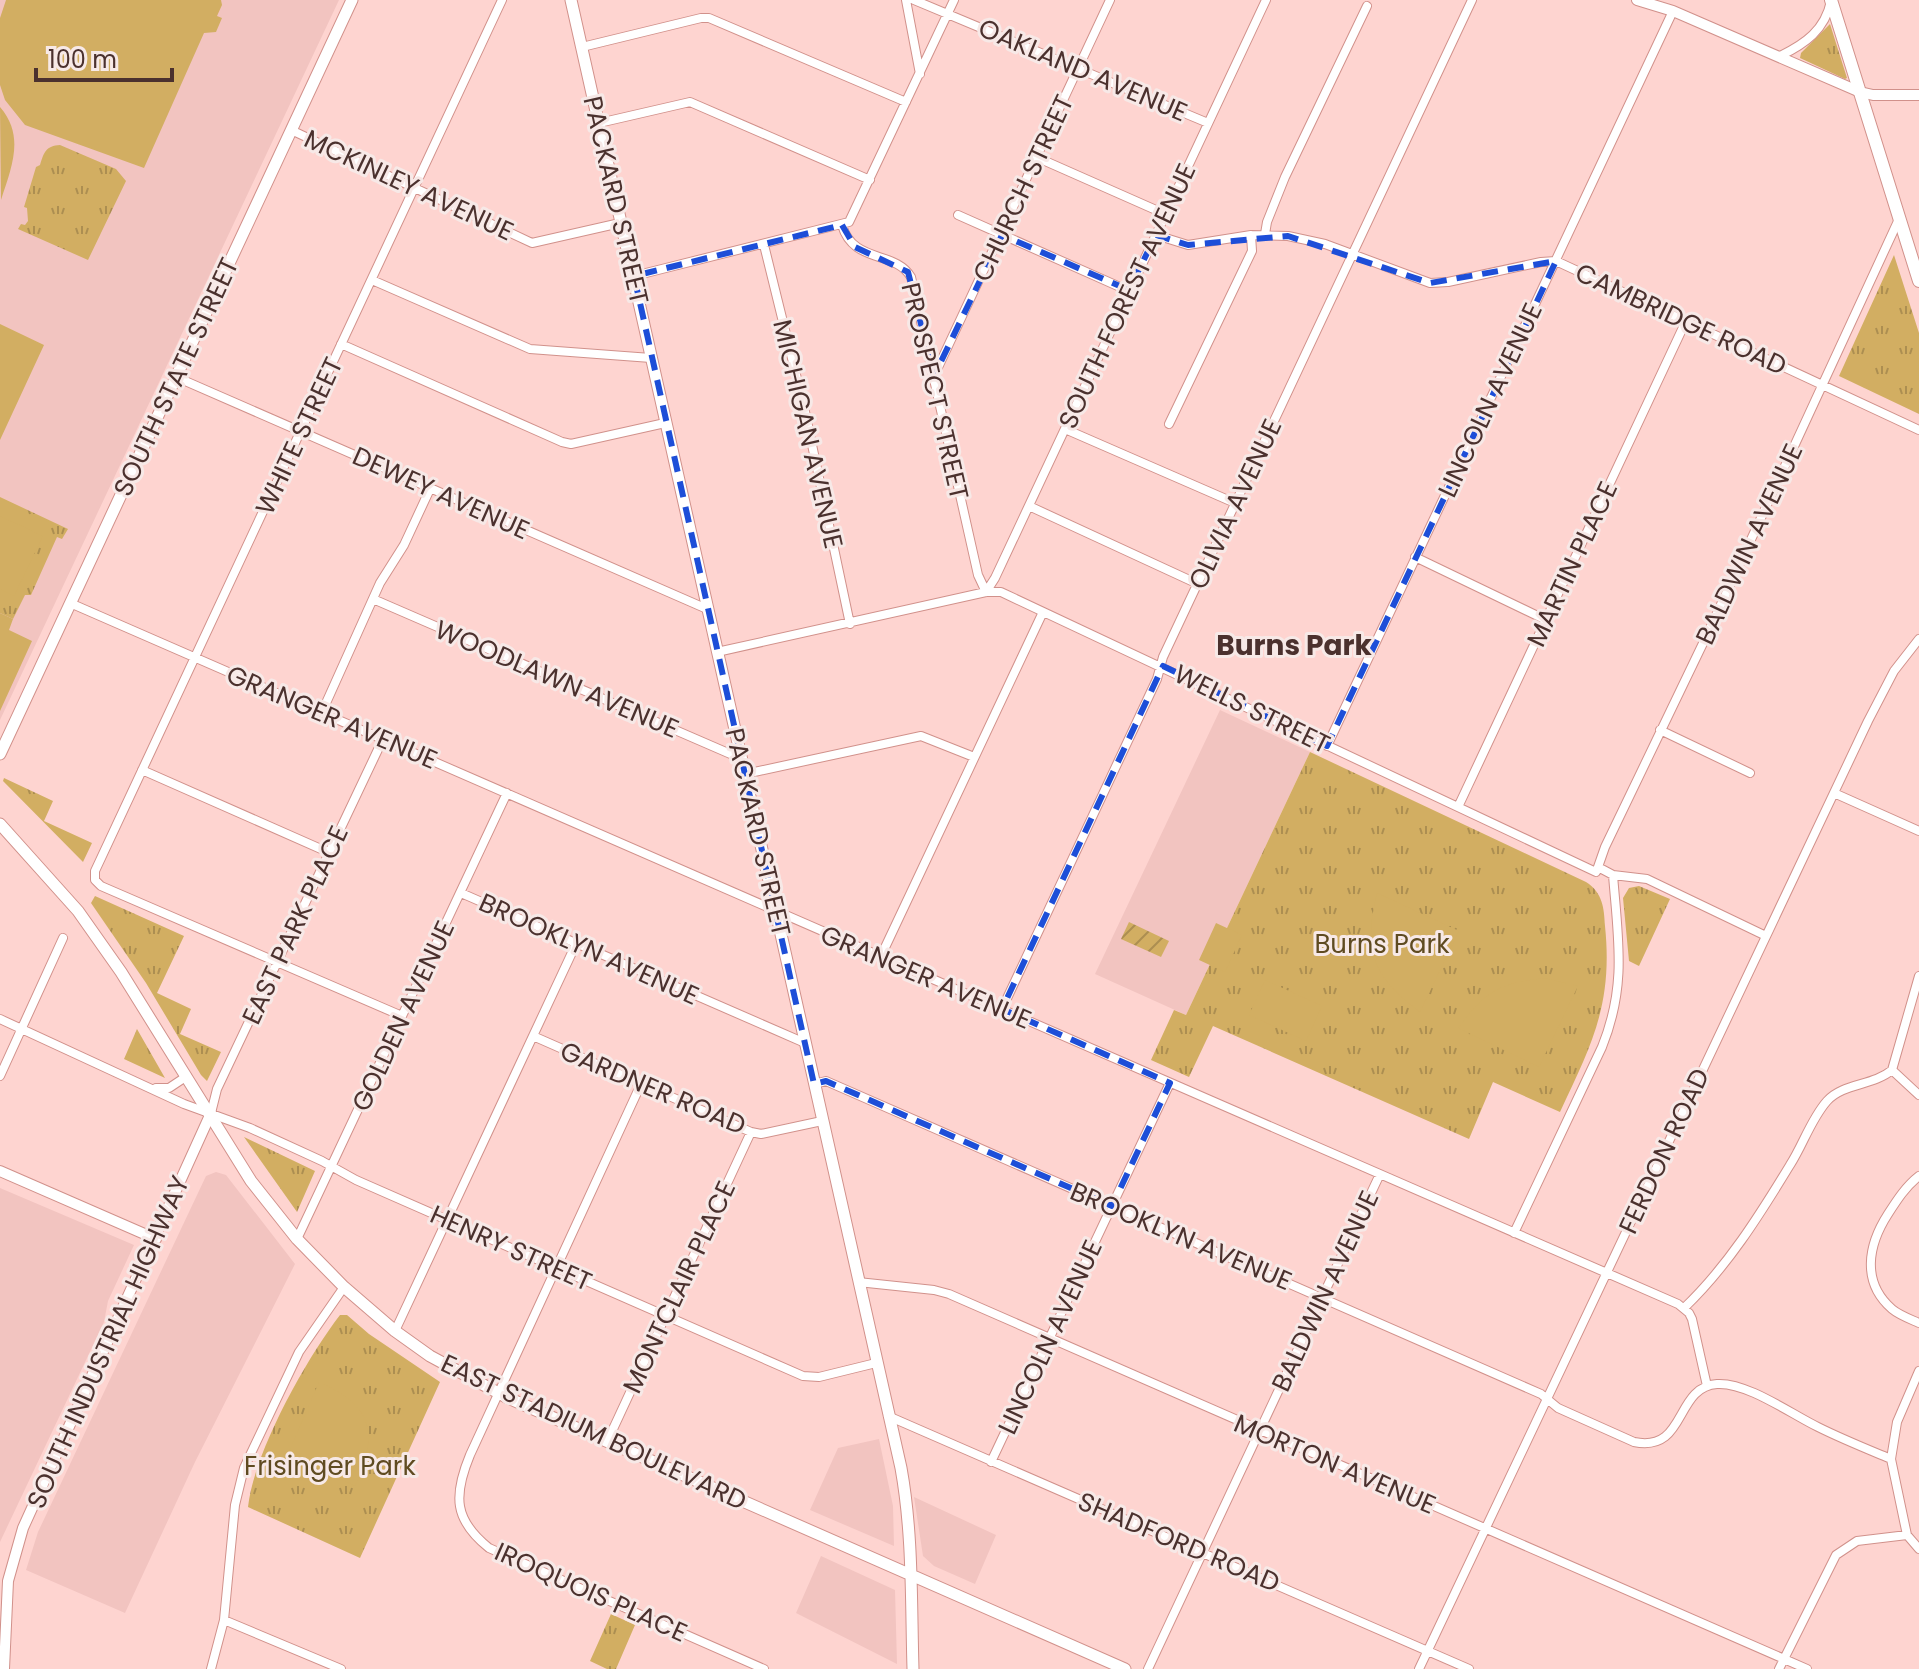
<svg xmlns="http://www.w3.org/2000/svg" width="1919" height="1669" font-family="Poppins,sans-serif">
<defs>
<pattern id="grass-tufts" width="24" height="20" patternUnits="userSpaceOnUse" patternTransform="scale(2)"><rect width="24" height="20" fill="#d2ae62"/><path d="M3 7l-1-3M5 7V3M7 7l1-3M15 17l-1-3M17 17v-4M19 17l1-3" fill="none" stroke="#ac8e51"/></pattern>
<pattern id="garden-furrows" width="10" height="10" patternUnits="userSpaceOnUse" patternTransform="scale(2)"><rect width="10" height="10" fill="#d2ae62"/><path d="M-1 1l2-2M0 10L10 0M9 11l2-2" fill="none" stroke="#ac8e51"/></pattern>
</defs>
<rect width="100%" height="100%" fill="#fed4d0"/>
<path fill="#f2c4c0" d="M0,0H339L0,720Z
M1220,710L1310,752L1186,1015L1095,974Z
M216,1172L226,1175L295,1264L195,1462L125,1613L26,1570L38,1532L206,1176Z
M0,1188L134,1245L108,1301L104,1322L0,1542Z
M879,1439L893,1506L894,1546L810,1510L838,1448Z
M914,1497L996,1535L975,1584L934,1566L923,1556Z
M821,1556L895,1590L897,1664L796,1613Z"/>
<path fill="url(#grass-tufts)" d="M1830,24L1847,78L1845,79L1800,58L1801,53Z
M60,145L116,169L126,181L88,260L18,229L21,224L25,225L28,221L27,208L24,207L36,167L40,165C44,152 46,146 60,145Z
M1894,255L1919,333V414L1839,376Z
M0,497L68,529L62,539L57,537L31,595H25L13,619L0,613Z
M1310,752L1586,882C1603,893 1604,908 1605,926C1613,1004 1592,1044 1560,1112L1493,1082L1469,1139L1213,1026L1189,1077L1151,1060L1174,1010L1186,1015Z
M4,778L53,801L44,821L92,843L83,862L3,781Z
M1639,886L1670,899L1639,966L1629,961L1623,898L1629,888Z
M95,896L184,936L157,993L191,1009L180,1034L221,1052L207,1081L201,1075L146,983L91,903Z
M137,1029L165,1078L124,1059Z
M244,1137L315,1171L297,1212Z
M340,1315H347L369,1334L440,1382L360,1558L248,1507C254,1452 306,1359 340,1315Z
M611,1614L635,1625L616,1669H607L590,1661Z"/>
<path fill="url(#garden-furrows)" d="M1129,922L1169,941L1161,957L1121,939Z"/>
<path fill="#d2ae62" d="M6,0H221L222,5L217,16L222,18L216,32L204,33L144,168L25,125L5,100L0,85V18Z
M0,107C25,136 12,166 1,200Z
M0,324L44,345L0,440Z
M0,516L43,536L14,596L0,589Z
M0,613L13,619L9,630L32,641L0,711Z
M1377,893L1459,931L1420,1012C1372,976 1363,951 1377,893Z
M1216,923L1242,935L1225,972L1199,960Z
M1544,978L1578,986L1539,1067L1458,1028C1486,991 1497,984 1544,978Z
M1265,980L1322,1006L1306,1041L1249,1015Z
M319,1382C375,1407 378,1434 355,1486L288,1454Z"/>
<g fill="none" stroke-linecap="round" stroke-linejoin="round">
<g stroke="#d1918b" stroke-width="10">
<path id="minor" d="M906,0L920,74
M914,0L1208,123
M582,47L701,18H709L906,102
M1780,56C1805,44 1825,30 1831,1
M599,123L690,102L870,180
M291,130L532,243L620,223
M1036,157L1165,214
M958,215L1129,291
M842,225C853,264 895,250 911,277L978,575L986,592
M1265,234L1267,222L1285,177L1367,6
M1156,235L1188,245L1251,235L1288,236L1325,244L1430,283L1448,282L1541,262L1556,261L1919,430
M764,245L804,407L850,624
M634,276L849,222L954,0
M372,280L530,349L651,358
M341,344L562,442L571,444L665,423
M934,376L1110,0
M176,377L707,609
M1169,424L1252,251L1251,235
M1065,429L1235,503
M1029,506L1198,584
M1415,557L1546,620
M986,592L995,578L1266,0
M373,599L742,759
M70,603L1678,1304L1689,1313L1692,1319L1707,1386
M717,652L986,592H1001L1596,872L1598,867L1613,875L1647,879L1766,936
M322,712L380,583L404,545L430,489
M1660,730L1750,773
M1327,746L1673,11
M142,770L330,853
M745,774L921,736L974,757
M1834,793L1919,831
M1458,807L1686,321
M1598,867L1605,847L1706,637L1899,219
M461,893L805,1043
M881,956L1043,612
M1002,1009L1157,679L1163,657L1472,0
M402,1016L101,886L95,880V871L502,0
M0,1019L184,1104L250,1128L322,1161L356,1180L803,1376L819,1377L876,1363
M533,1036L751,1132L761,1134L822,1121
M1892,1070L1919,1095
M0,1076L63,938
M641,1084L470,1455C453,1496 454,1520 489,1548L764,1669
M814,1084L826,1081L1541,1394L1558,1408L1634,1442C1687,1453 1674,1387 1717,1384C1747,1382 1791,1414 1818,1427C1842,1439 1867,1449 1891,1459
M156,1088H169L187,1076
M211,1113L217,1089L383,739
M1919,1176C1906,1186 1897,1200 1888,1214C1868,1245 1861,1282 1892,1309C1899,1315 1910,1319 1919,1323
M1514,1233L1602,1047C1627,985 1618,939 1613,875
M297,1239L507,793
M858,1282L934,1290L949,1294L1807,1669
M1684,1308C1727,1267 1759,1216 1790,1165C1803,1145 1811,1119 1827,1101C1843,1083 1873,1086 1892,1070L1919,976
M395,1331L576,944
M1919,1371L1897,1422L1891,1459L1907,1535L1919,1549
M888,1416L1469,1669
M607,1442L751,1132
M991,1462L1170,1083
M224,1620L341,1669
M211,1669L224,1620L235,1505L244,1468L299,1352L344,1287
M1148,1669L1380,1174
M1419,1669L1868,721L1894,671L1919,639
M1779,1669L1836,1555L1857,1541L1907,1535"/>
</g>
<g stroke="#d1918b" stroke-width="12">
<path id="tertiary" d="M1637,0L1673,11L1860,92L1873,95H1919
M0,1171L156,1239
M4,1669L8,1581L23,1528L211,1113"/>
</g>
<g stroke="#d1918b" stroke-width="13">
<path id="secondary" d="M571,0L901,1468C913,1534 911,1602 913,1669
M0,754L352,0
M0,824L78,911L121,972L251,1181L297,1239L344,1287L395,1331L430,1356L506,1397L1125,1669"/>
</g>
<g stroke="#d1918b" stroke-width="14">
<path id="primary" d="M1831,0L1919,281"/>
</g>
<use href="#minor" stroke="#fff" stroke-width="8"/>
<use href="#tertiary" stroke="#fff" stroke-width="10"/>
<use href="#secondary" stroke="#fff" stroke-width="11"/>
<use href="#primary" stroke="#fff" stroke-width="12"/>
</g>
<path fill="none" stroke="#1d4ed8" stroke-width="6" stroke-dasharray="16 10" stroke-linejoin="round" d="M842,225L855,247L908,272L934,376L1002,235L1129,290L1156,235L1188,245L1288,236L1430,283L1556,261L1327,746L1163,666L1002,1009L1170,1083L1112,1206L826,1081L814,1084L634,276Z"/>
<g text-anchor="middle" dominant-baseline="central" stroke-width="6" stroke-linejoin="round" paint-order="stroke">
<g font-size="26" fill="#4b312e" stroke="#f7e9e7">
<text transform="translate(1083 70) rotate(23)">OAKLAND AVENUE</text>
<text transform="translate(409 185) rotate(25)">MCKINLEY AVENUE</text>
<text transform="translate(1023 188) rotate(-65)">CHURCH STREET</text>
<text transform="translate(616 200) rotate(77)">PACKARD STREET</text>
<text transform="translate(1127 296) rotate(-65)">SOUTH FOREST AVENUE</text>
<text transform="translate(1681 319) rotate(25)">CAMBRIDGE ROAD</text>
<text transform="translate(176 377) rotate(-65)">SOUTH STATE STREET</text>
<text transform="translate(935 391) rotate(77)">PROSPECT STREET</text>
<text transform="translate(1490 400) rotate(-65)">LINCOLN AVENUE</text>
<text transform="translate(808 434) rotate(77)">MICHIGAN AVENUE</text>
<text transform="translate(299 436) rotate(-65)">WHITE STREET</text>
<text transform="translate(441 493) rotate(24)">DEWEY AVENUE</text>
<text transform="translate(1235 504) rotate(-65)">OLIVIA AVENUE</text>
<text transform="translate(1749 544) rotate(-65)">BALDWIN AVENUE</text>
<text transform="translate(1572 564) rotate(-65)">MARTIN PLACE</text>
<text transform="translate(557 679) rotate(23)">WOODLAWN AVENUE</text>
<text transform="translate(1252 709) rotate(26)">WELLS STREET</text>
<text transform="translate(332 717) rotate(23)">GRANGER AVENUE</text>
<text transform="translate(758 832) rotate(77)">PACKARD STREET</text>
<text transform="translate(295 925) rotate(-65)">EAST PARK PLACE</text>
<text transform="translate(589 949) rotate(24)">BROOKLYN AVENUE</text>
<text transform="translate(926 977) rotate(23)">GRANGER AVENUE</text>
<text transform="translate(403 1016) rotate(-65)">GOLDEN AVENUE</text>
<text transform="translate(653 1088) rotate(23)">GARDNER ROAD</text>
<text transform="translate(1664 1151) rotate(-65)">FERDON ROAD</text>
<text transform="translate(1181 1236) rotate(23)">BROOKLYN AVENUE</text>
<text transform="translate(511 1248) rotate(24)">HENRY STREET</text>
<text transform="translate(679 1287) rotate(-65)">MONTCLAIR PLACE</text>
<text transform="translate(1325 1291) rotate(-65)">BALDWIN AVENUE</text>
<text transform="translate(1050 1337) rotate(-65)">LINCOLN AVENUE</text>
<text transform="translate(108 1342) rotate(-66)">SOUTH INDUSTRIAL HIGHWAY</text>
<text transform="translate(594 1432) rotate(25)">EAST STADIUM BOULEVARD</text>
<text transform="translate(1335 1464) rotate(23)">MORTON AVENUE</text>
<text transform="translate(1179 1542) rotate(23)">SHADFORD ROAD</text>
<text transform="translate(591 1592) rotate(24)">IROQUOIS PLACE</text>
</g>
<g font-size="26" fill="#5f4b21" stroke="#f7e9e7">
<text x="1382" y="944">Burns Park</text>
<text x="330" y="1466">Frisinger Park</text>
</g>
<g font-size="28" font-weight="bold" fill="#4b312e" stroke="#f7e9e7">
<text x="1294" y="645">Burns Park</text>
</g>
</g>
<path d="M36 68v12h136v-12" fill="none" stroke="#4b312e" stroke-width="4"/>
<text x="48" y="68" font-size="24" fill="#4b312e" stroke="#f7e9e7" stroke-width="6" paint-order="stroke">100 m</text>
</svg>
